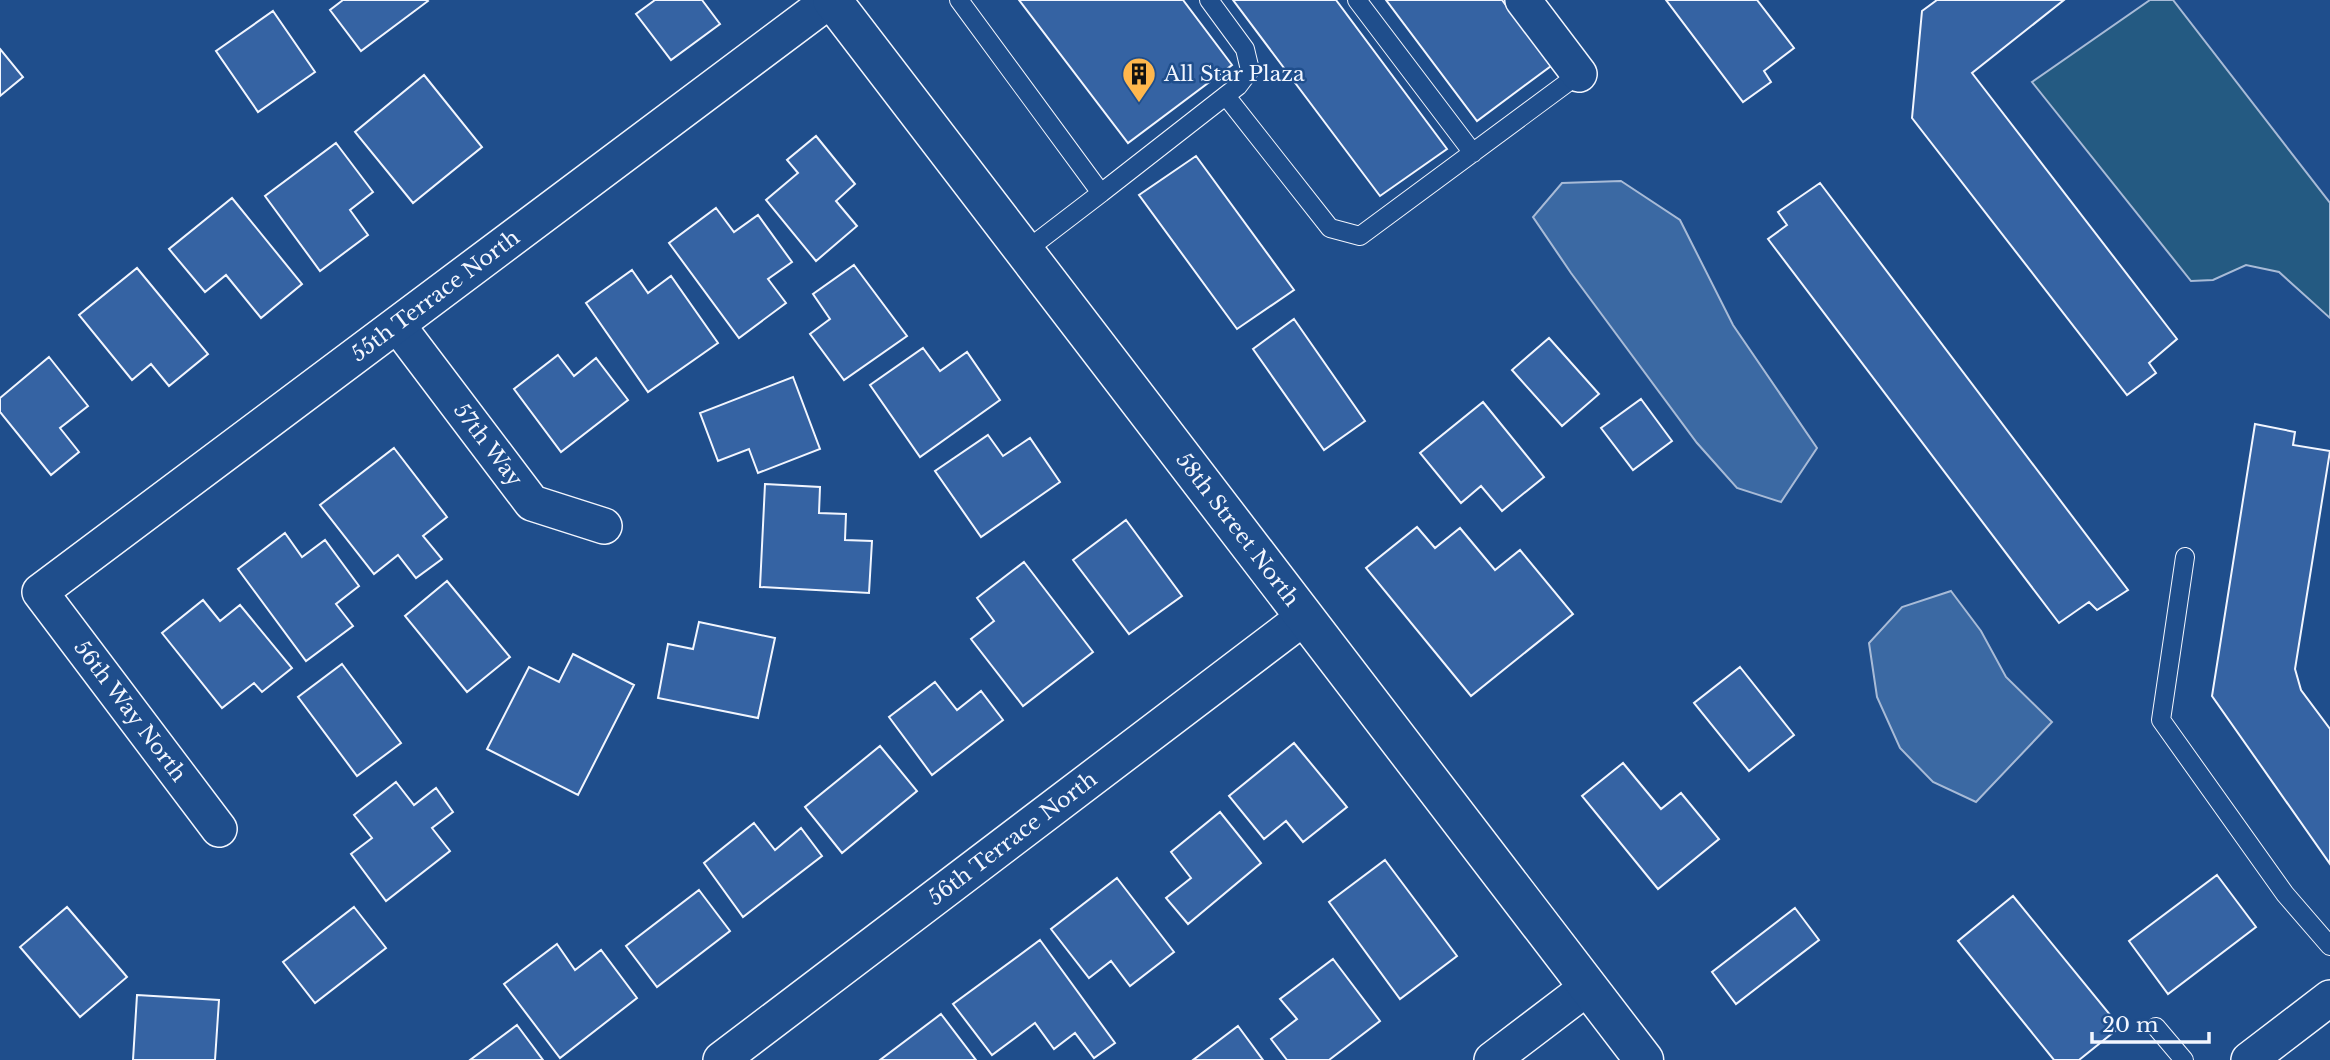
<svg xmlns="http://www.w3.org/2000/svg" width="2330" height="1060" font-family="'Libre Baskerville',serif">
<rect width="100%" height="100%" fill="#1f4e8c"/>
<path fill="#245a82" stroke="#a8bbd7" stroke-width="2" d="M2150,0H2173L2330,203V318L2279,272L2246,265L2213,280L2191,281L2032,82Z"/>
<path fill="#3b69a3" stroke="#a8bbd7" stroke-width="2" d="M1621,181L1680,220L1733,325L1817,448L1781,502L1737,488L1697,443L1571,273L1533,217L1562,183Z
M1951,591L1981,631L2006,677L2052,722L1976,802L1933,782L1900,748L1877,697L1869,643L1902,607Z"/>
<path fill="#3563a3" stroke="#f2f6ff" stroke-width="2" d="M343,0H427L428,1L361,51L330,10Z
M655,0H702L720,24L671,60L636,14Z
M1019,0H1183L1232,65L1128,143Z
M1233,0H1336L1447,149L1380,196Z
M1386,0H1502L1551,66L1477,121Z
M1666,0H1757L1794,48L1764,71L1771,82L1743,102Z
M1937,0H2064L1972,73L2177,339L2149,363L2156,373L2127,395L1912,118L1922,11Z
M273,11L315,72L258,112L216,51Z
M0,49L23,77L0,96Z
M424,75L482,147L413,203L355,132Z
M816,136L855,184L836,201L857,226L816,261L766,200L798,173L787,160Z
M336,143L373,192L350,210L368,235L320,271L265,196Z
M1196,156L1294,290L1237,329L1139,195Z
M1820,183L2128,590L2097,610L2089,602L2059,623L1768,239L1787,225L1778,212Z
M232,198L302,284L261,318L226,275L205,292L169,249Z
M716,208L734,232L758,215L792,262L768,279L786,303L739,338L669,243Z
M854,265L907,336L844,380L810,334L830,319L813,294Z
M137,268L208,354L169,386L151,364L132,380L79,315Z
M632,270L648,293L671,276L718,343L648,392L586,303Z
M1294,319L1365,421L1324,450L1253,349Z
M1549,338L1599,394L1562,426L1512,370Z
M923,348L940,371L967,352L1000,400L920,457L870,385Z
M558,355L574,376L596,358L628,400L561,452L514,389Z
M49,357L88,406L60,428L79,452L51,475L0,412V398Z
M793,377L820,449L758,473L749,449L718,461L700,413Z
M1641,399L1672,441L1633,470L1601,428Z
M1483,402L1544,477L1502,511L1481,486L1461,503L1420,453Z
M2255,424L2295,432L2293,445L2330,451L2295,669L2301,690L2330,729V864L2212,696Z
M988,435L1003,456L1030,438L1060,482L981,537L935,471Z
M394,448L447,517L423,536L442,559L416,578L398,555L374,574L320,505Z
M765,484L820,487L819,513L846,514L845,540L872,541L869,593L760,587Z
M1126,520L1182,596L1129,634L1073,560Z
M1417,527L1435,548L1460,528L1495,570L1520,550L1573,614L1471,696L1366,568Z
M285,533L302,557L325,540L359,586L336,604L353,626L306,661L238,569Z
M1024,562L1093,652L1023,706L971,639L994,621L977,598Z
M447,581L510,657L467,692L405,616Z
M203,600L220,621L240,605L292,668L262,692L254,683L222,708L162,633Z
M699,622L775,638L758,718L658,698L668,644L693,649Z
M573,654L634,685L578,795L487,749L529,667L559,682Z
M342,664L401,743L357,776L298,697Z
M1740,667L1794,735L1749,771L1694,703Z
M935,682L957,710L981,691L1003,720L932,775L889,717Z
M1294,743L1347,807L1303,842L1286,821L1264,839L1229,796Z
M880,746L917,791L842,853L805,807Z
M1623,763L1661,809L1681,793L1719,839L1658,889L1582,796Z
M396,782L414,805L436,788L453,812L432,828L450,851L386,901L351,854L372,838L354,815Z
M1220,812L1261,863L1188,924L1166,898L1191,878L1171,852Z
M754,823L775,850L801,828L822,856L743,917L704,863Z
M1385,860L1457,956L1400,999L1329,902Z
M2217,875L2256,927L2168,994L2129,941Z
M1117,878L1174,952L1130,986L1111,961L1089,978L1051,929Z
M699,890L730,931L657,987L626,946Z
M2013,896L2120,1027L2079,1060H2054L1958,941Z
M67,907L127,977L80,1017L20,947Z
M354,907L386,948L315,1003L283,962Z
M1795,908L1819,940L1736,1004L1712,972Z
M1040,940L1115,1043L1094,1058L1075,1033L1054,1049L1035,1023L992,1055L953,1004Z
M557,944L575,970L601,950L637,998L560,1058L504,984Z
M1333,959L1380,1021L1329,1060H1287L1271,1039L1297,1019L1280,999Z
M137,995L219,1000L215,1060H133Z
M941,1014L976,1060H880Z
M517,1025L543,1060H470Z
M1238,1026L1263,1060H1193Z"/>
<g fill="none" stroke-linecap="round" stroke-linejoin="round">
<g stroke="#f2f6ff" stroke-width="20">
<path id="service" d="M959,0L1101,193L1024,252
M1357,0L1473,153
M1226,96L1330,228L1360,236L1579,74
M1101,193L1238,86L1250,70L1245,49L1209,0
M2185,557L2161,720L2285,894L2330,946
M2156,1027L2184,1060"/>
</g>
<g stroke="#f2f6ff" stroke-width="38">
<g id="minor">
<path d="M1523,0L1579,74"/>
<path id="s1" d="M398,326L532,503L604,526"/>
<path id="s2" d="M219,829L40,592L830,0"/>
<path id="s3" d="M721,1060L1303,618"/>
<path d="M1492,1060L1588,987"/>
<path d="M2249,1060L2330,998"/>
</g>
</g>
<g stroke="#f2f6ff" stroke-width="41">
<g id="tertiary">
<path id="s4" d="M832,0L1644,1060"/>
</g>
</g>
<use href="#service" stroke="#1f4e8c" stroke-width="18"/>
<use href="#minor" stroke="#1f4e8c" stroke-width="35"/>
<use href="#tertiary" stroke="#1f4e8c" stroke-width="38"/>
</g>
<defs>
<g id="building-pin" transform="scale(1.75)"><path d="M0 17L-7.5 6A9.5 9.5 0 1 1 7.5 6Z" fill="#ffb74d" stroke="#1f4e8c"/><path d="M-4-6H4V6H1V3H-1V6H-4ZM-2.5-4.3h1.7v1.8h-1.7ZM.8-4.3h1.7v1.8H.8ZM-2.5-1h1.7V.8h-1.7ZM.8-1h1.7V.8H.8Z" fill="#111"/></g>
</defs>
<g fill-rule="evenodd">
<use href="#building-pin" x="1139" y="74"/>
</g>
<g text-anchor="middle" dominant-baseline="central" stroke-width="5" stroke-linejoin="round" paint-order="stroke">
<g font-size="21" fill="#f2f6ff" stroke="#1f4e8c" text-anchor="start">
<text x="1164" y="74">All Star Plaza</text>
</g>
<g font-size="21" fill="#f2f6ff" stroke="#1f4e8c">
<text stroke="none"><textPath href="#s2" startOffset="791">55th Terrace North</textPath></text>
<text stroke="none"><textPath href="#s1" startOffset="149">57th Way</textPath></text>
<text stroke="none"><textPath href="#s4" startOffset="667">58th Street North</textPath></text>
<text transform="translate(130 711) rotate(53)">56th Way North</text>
<text stroke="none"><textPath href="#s3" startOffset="366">56th Terrace North</textPath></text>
</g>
</g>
<path d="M2092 1032v10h117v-10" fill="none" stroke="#f2f6ff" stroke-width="3.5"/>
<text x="2102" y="1032" font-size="21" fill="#f2f6ff" stroke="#1f4e8c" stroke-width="5" paint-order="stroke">20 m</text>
</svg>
